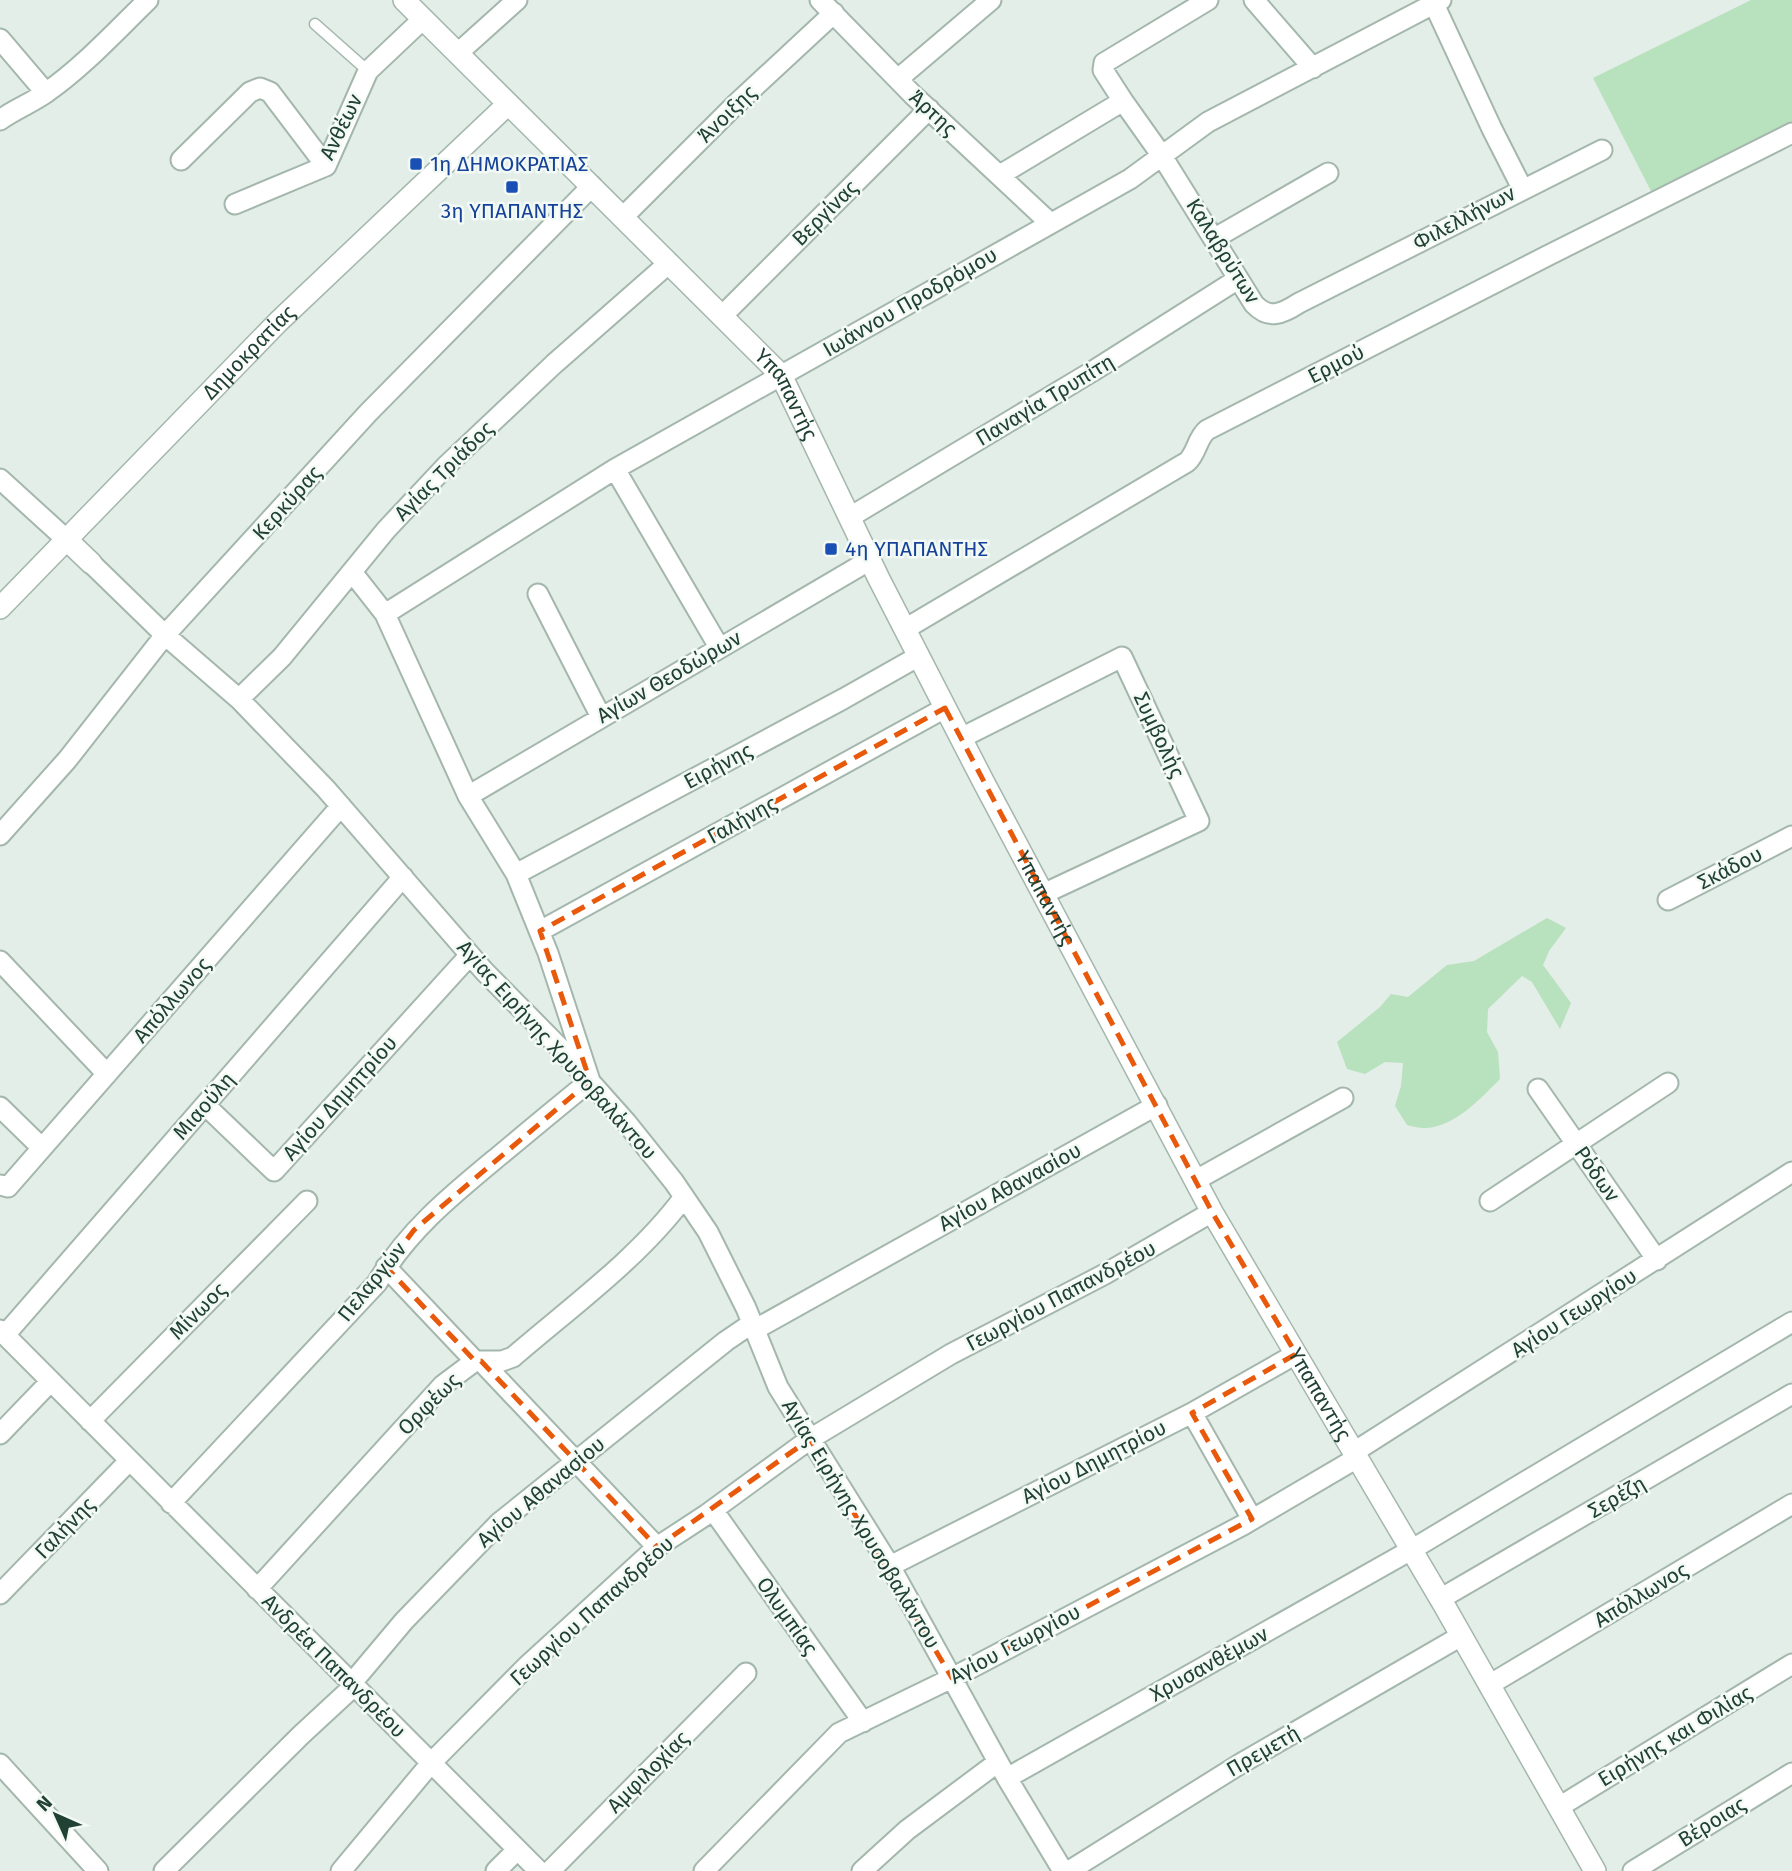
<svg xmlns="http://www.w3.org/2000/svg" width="1792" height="1871" font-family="'Fira Sans',sans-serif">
<rect width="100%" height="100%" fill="#e2eee7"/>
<path fill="#b8e1bd" d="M1751,0H1792V125L1652,193L1593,78Z
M1547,918L1566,928L1549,951L1543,965L1571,1003L1560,1029L1532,982L1522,976L1488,1009L1487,1032L1498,1052L1500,1079C1481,1098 1454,1128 1424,1128C1419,1128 1412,1126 1407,1125L1395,1106L1401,1086L1403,1063L1385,1062L1365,1074L1347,1069L1337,1042L1380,1007L1391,994L1408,997L1447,965L1474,961Z"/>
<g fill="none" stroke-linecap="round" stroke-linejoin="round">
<g stroke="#a4b7ad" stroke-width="13">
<path id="service" d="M315,24L368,71"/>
</g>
<g stroke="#a4b7ad" stroke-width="23">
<path id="minor" d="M820,0L913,95L1049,222
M1254,0L1313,68
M1434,4L1492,129L1523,190
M0,39L46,93
M458,53L517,0
M898,79L991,0
M1123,101L1162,156L1254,304C1269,320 1282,314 1299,303L1602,150
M0,120C15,109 32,103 47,92C83,67 116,31 148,0
M181,160L250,92L260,88L270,92L326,166
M1000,175L1123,101L1103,70L1104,63L1208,0
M235,204L326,166L368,71L423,19
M623,217L736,104L834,13
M1215,238L1328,173
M722,316L929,109
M615,469L719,647
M0,479L68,541
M850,517L1093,371L1238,279
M91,563L165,635L239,699L326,789L484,971L560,1048L626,1122L674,1182L708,1232L746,1308L778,1387L890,1566L1007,1778L1063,1871
M538,594L601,717
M385,614L615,469L1130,179L1208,122L1441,0
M905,629L1187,462C1197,453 1197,438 1207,430L1545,257L1792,133
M239,699L282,657L386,530L446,466L554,364L669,263
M961,738L1122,657L1199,821L1043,894
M468,796L870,560
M0,835L67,760L165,635L368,413L592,186
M516,874L843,699L919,656
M1668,900L1792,836
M540,931L945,708
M0,961L107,1074
M1538,1089L1657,1260
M205,1105L274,1171L470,955
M0,1107L42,1148
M1196,1180L1343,1098
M0,1185L8,1187L341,806
M1490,1201L1668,1083
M386,1267L475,1361
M0,1330L539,1871
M754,1330L1157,1105
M5,1335L403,877
M481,1361L657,1547
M1192,1413L1252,1519
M90,1421L307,1201
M0,1434L51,1381
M1354,1452L1792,1172
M171,1503L377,1283C407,1231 453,1194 499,1156C529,1131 559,1106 590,1081L548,953L516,874L468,796L385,614L352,572
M713,1510L863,1722
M890,1566L1192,1413L1296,1354
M257,1589L443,1385L475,1361H502L513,1357C571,1307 639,1258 684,1197
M0,1594L129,1461
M1440,1599L1792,1394
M351,1684L404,1621L499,1523L726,1341L751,1324
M1489,1685L1792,1504
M0,1764L98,1871
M1007,1778L1411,1550L1792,1322
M1559,1807L1792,1664
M164,1871L301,1735L354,1686
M341,1871L431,1763L527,1666L657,1547L706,1515L810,1439L951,1354L1105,1274L1212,1212
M496,1871L517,1850
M550,1871L746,1673
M704,1871L839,1733L952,1678L1243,1525L1357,1458
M862,1871L907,1830L998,1762
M1069,1871L1240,1764L1461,1636
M1633,1871L1792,1773"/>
</g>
<g stroke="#a4b7ad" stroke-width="24">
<g id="tertiary">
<path id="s1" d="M404,0L781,375L879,579L983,781L1212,1212L1444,1605L1595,1871"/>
<path d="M68,541L91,563"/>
<path id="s2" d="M0,608L278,322L508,104"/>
</g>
</g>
<use href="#service" stroke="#fff" stroke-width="10"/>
<use href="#minor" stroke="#fff" stroke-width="19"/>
<use href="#tertiary" stroke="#fff" stroke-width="21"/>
</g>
<path fill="none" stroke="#e8590c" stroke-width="5" stroke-dasharray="14 9" stroke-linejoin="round" d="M945,708L1212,1212L1296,1354L1192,1413L1252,1519L952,1678L810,1439L657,1547L481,1361H475L386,1267L414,1230L590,1081L540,931Z"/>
<g fill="#1a4fb4" stroke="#f3faf5" stroke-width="2.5">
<rect x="409" y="157" width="14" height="14" rx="3.5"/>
<rect x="505" y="180" width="14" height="14" rx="3.5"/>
<rect x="824" y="542" width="14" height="14" rx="3.5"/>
</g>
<g text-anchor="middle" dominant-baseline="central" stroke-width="5" stroke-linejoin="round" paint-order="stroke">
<g font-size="21" fill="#204133" stroke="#f3faf5">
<text transform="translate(933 113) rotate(43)">Άρτης</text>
<text transform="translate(727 114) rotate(-44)">Άνοιξης</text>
<text transform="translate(341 127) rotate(-64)">Ανθέων</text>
<text transform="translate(825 213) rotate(-45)">Βεργίνας</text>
<text transform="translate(1464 218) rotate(-28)">Φιλελλήνων</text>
<text transform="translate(1223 251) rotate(58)">Καλαβρύτων</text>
<text transform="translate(910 302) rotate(-30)">Ιωάννου Προδρόμου</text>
<text stroke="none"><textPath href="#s2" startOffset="357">Δημοκρατίας</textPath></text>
<text transform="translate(1336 364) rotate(-27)">Ερμού</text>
<text stroke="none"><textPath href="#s1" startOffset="551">Υπαπαντής</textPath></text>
<text transform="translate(1045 400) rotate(-31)">Παναγία Τρυπίτη</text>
<text transform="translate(444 471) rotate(-45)">Αγίας Τριάδος</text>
<text transform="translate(287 503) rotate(-48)">Κερκύρας</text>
<text transform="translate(669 677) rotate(-30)">Αγίων Θεοδώρων</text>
<text transform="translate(1159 735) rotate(65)">Συμβολής</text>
<text transform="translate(718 766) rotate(-28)">Ειρήνης</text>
<text transform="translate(742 820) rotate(-29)">Γαλήνης</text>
<text transform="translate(1730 868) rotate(-27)">Σκάδου</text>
<text stroke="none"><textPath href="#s1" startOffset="1118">Υπαπαντής</textPath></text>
<text transform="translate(172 1000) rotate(-49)">Απόλλωνος</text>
<text transform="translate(557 1050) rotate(48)">Αγίας Ειρήνης Χρυσοβαλάντου</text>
<text transform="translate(340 1098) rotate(-48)">Αγίου Δημητρίου</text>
<text transform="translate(204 1106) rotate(-49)">Μιαούλη</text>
<text transform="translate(1597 1174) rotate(55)">Ρόδων</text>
<text transform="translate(1010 1187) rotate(-29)">Αγίου Αθανασίου</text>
<text transform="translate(372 1282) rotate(-51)">Πελαργών</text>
<text transform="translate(1061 1296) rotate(-28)">Γεωργίου Παπανδρέου</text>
<text transform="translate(198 1311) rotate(-45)">Μίνωος</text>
<text transform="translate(1574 1313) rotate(-33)">Αγίου Γεωργίου</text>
<text stroke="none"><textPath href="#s1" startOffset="1685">Υπαπαντής</textPath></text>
<text transform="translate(429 1404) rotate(-45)">Ορφέως</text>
<text transform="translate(1094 1462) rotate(-27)">Αγίου Δημητρίου</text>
<text transform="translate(541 1492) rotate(-40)">Αγίου Αθανασίου</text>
<text transform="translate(1617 1497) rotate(-30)">Σερέζη</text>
<text transform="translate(861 1524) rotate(59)">Αγίας Ειρήνης Χρυσοβαλάντου</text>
<text transform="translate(65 1528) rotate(-46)">Γαλήνης</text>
<text transform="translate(1641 1595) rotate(-31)">Απόλλωνος</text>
<text transform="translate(592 1611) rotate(-42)">Γεωργίου Παπανδρέου</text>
<text transform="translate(787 1616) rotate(55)">Ολυμπίας</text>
<text transform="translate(1015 1644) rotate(-28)">Αγίου Γεωργίου</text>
<text transform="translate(1209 1664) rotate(-29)">Χρυσανθέμων</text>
<text transform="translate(334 1666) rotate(45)">Ανδρέα Παπανδρέου</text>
<text transform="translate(1675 1736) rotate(-31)">Ειρήνης και Φιλίας</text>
<text transform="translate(1263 1751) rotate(-30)">Πρεμετή</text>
<text transform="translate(648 1772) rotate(-45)">Αμφιλοχίας</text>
<text transform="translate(1712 1822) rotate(-32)">Βέροιας</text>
</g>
<g font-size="21" fill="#164399" stroke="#f3faf5" text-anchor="start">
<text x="430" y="164">1η ΔΗΜΟΚΡΑΤΙΑΣ</text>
<text x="512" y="211" text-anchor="middle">3η ΥΠΑΠΑΝΤΗΣ</text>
<text x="845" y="549">4η ΥΠΑΠΑΝΤΗΣ</text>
</g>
</g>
<g transform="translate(56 1815) rotate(315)" stroke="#f3faf5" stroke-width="5" paint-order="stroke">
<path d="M0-5L12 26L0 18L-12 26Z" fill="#204133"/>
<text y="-10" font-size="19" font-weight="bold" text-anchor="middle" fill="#204133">N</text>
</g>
</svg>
